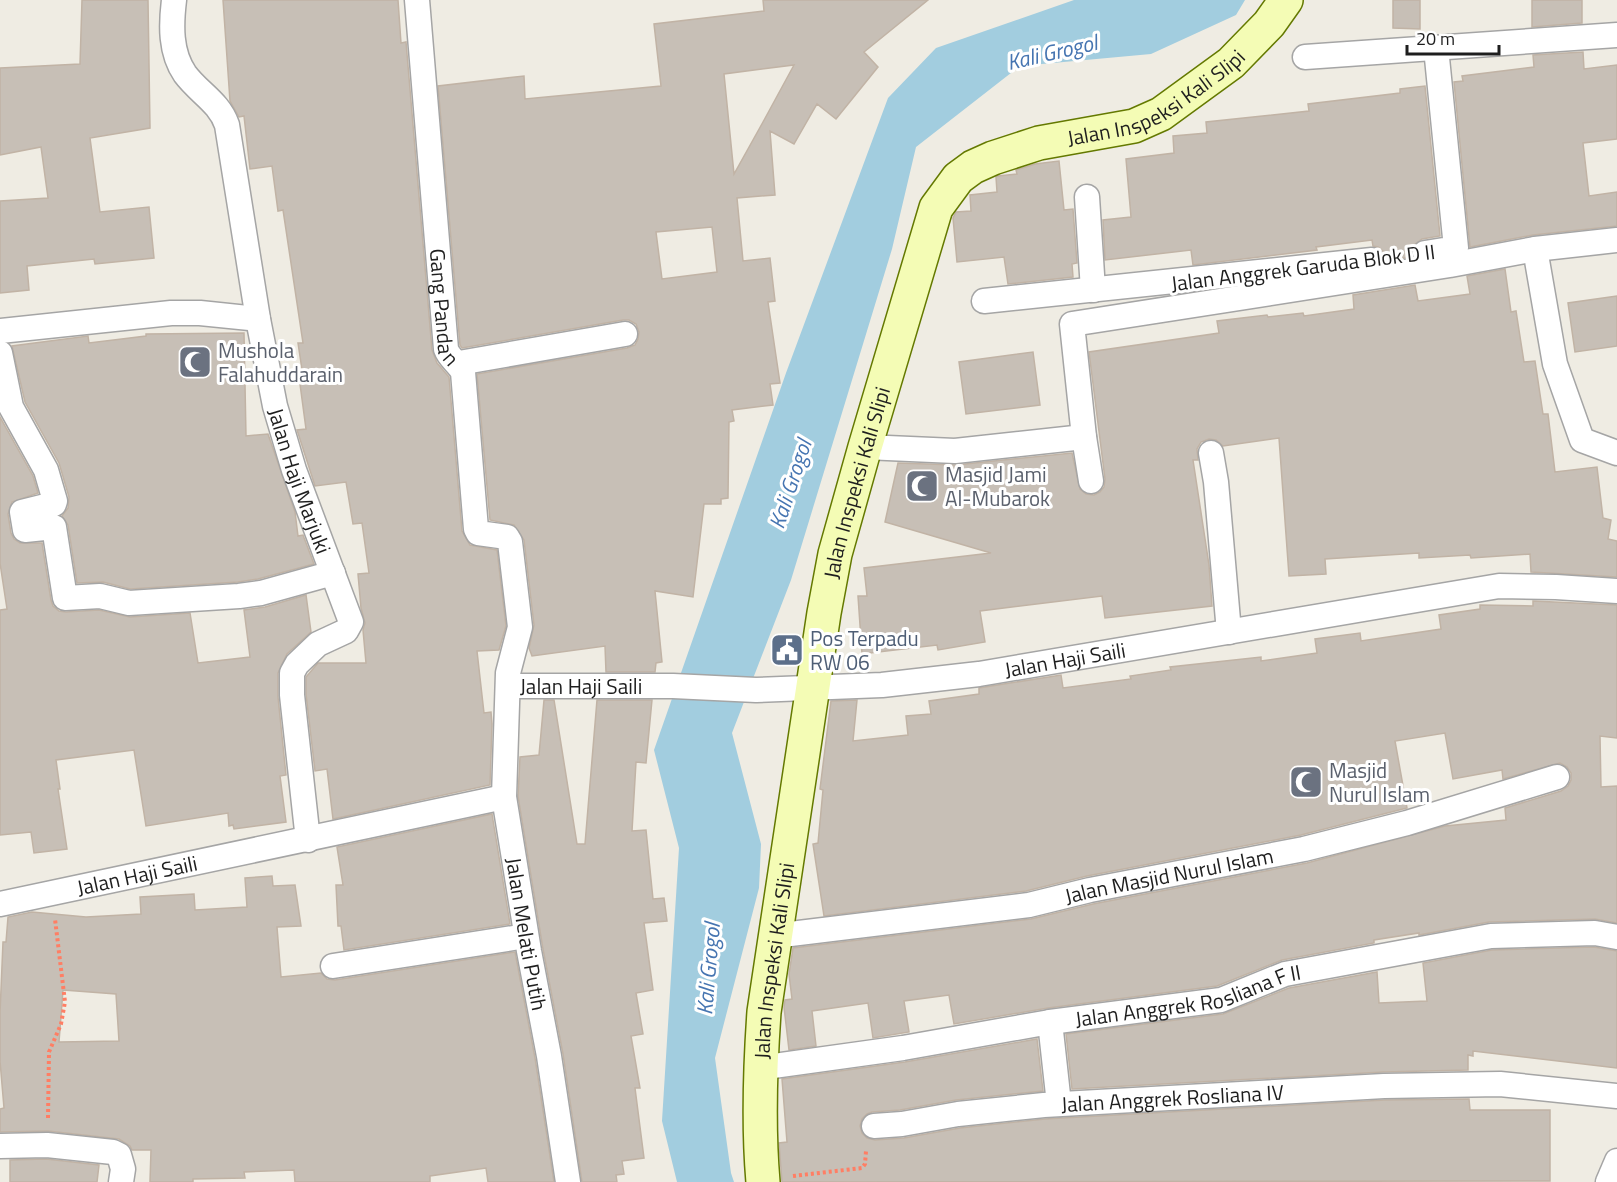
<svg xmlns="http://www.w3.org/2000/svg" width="1617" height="1182" font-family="'Titillium Web',sans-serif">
<rect width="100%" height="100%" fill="#efece3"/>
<path fill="#a2cddf" d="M1074,0H1245L1236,15L1151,54L1020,66L916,147L892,249L791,580L732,733L761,844L759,888L715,1058L731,1173L734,1182H677L662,1121L679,848L654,750L786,373L888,98L936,48Z"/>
<path fill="#c7bfb6" stroke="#c1b3a5" stroke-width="1.5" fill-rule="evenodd" d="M82,0H148L150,128L90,138L100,212L149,207L154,258L95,264L94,259L27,266L29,290L0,293V201L48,198L41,147L0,155V68L80,64Z
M223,0H398L401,43L406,42L432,350L437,363L449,377L462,531L470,545L497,550L506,626L499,650L477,651L484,713L491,712L492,724L490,785L333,819L327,769L315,771L306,694V677L318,663H366L363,630L365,623L361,608L358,574L369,573L362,523L353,524L346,482L315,486L297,430L306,429L300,384L304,383L298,343H303L283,210L278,211L272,166L250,169L244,116L239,117L230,101Z
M763,0H928L864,52L878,67L836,119L817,104L794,144L770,131L775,195L737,198L743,261L770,258L775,301L768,302L780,383L770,384L773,405L732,410L734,421L729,422L728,498L721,499V504H704L693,597L655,591L662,662L656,663L655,672H606L605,646L532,656L529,648L534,625L524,540L514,525L490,520L477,374L627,348L635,345L638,339L639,332L636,324L629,320H623L462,348L460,345L438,86L524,76L525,99L661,86L654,24L764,11ZM794,65L763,122L734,174L724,74ZM712,227L717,272L662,279L656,232Z
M1393,0H1420V29L1393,28Z
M1532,0H1582V23L1532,27Z
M1583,52L1584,69L1617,65V139L1583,143L1589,196L1617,192V226L1533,235L1470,247L1454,82L1463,81L1462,76L1534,67L1533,55Z
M1425,86L1440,236L1422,239L1414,245H1409L1410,257L1386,261L1384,252L1378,247L1373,246L1372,240L1316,247L1317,250L1193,265L1191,250L1105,260L1103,220L1131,217L1126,159L1174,153L1173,136L1207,133L1206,122L1309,111L1308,104L1400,93V89Z
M1059,161L1064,210L1073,209L1077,263L1072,264L1073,277L1008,284L1004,257L957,262L953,218L956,212L971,211L970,195L997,192L996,177L998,176L1017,174L1016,170L1035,164Z
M1505,269L1511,312L1516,311L1524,362L1535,361L1543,414H1548L1555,472L1597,467L1603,518L1611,520L1608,539L1617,541V577L1531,572L1530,554L1471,558L1470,555L1419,558V553L1325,559L1326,574L1289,576L1279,438L1223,446L1216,440L1209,439L1201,442L1197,449L1198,460H1193L1209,565L1212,606L1105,618L1102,596L980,611L985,642L938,650L937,645L862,654L858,596H867L864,568L991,553L885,522L898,463L956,465L1072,453L1080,489L1086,494L1094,495L1100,492L1104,487L1105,479L1089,352L1219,333L1217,321L1267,315L1268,317L1303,313L1304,316L1354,309L1353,295L1415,285L1418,301L1470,294L1467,276Z
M1617,296V346L1575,352L1568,303Z
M244,333L246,436L268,434L295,512L298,536L303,535L314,564L258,579L238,582L130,589L103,582L77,583L68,525L62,516L68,508L69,497L59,463L25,402L12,346L88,336L89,343L146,336V334Z
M1033,352L1040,405L966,414L959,362Z
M0,417L33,476L38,493L12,502L8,514L11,533L14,539L20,543H42L51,600L53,606L59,611L66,612L99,610L130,617L190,613L198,663L250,657L244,610L265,607L306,595L311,632L287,654L278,673V697L286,775L280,776L286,822L234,829L233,825L229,826L228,813L146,826L134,750L56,760L60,789H58L67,849L34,853L31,832L0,835V610L7,609L0,563Z
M1533,601L1617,605V738L1600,736L1601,787L1617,786V923L1595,919L1489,922L1419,935V933L1374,940V943L1282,960L1217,986L1048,1008L954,1024L949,995L904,1001L909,1032L873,1038L868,1003L812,1011L816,1046L789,1050L784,1007L785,1000L792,999L789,974L793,948L1031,919L1093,904L1307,863L1445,826L1506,820L1505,808L1561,791L1568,786L1571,780V773L1567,767L1560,763L1503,779L1502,770L1453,779L1445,733L1395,741L1407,808L1403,809L1301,835L1087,876L1026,891L824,916L813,844L818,843L823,790L820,789L831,701L857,700L853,741L908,735L906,716L931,714L929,701L979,694V688L1061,675L1063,688L1131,679L1130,676L1171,670L1170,667L1261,657V661L1317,653L1315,639L1360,633L1361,641L1441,629L1439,615L1480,609V605L1533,606Z
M544,700H554L577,844H585L597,700H652L646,763L636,762L632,831L646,830L653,899L664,898L667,921L644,923L653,990L636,993L643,1034L631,1036L640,1088H635L644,1158L622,1161L624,1174L616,1175L617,1182H582L563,1054L543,949L518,796L520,757L539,755Z
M492,814L510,924L344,950L341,926H338L336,885H343L337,847Z
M272,876L273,886L295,885L301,926L277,927L281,977L321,973L327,979L335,980L515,952L535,1058L554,1182H488L486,1168L430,1176V1182H295L294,1170L244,1172L245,1178L193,1179V1182H150L151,1150H132L130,1146L119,1139L48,1131L0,1132V1109L4,1108L0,1061V1013L3,942H6L8,917L32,912L86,917L141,914L140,897L194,894L195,910L247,907L245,878ZM63,990L116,994L119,1041L59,1042Z
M1594,947L1617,951V1068L1473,1051V1056L1468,1055V1070L1383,1072L1072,1089L1066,1034L1223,1014L1289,988L1377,972L1379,1003L1427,1001L1423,963L1492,950Z
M1037,1039L1043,1091L956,1100L900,1110L872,1112L867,1114L862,1119L860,1126L862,1133L867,1138L875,1140L904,1138L960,1128L1045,1119L1385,1100L1469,1099L1470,1110H1550V1181L782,1182L779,1143L787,1142L782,1079L905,1062Z
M46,1159L99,1165L97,1182H10V1160Z"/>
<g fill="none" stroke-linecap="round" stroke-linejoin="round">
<g stroke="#a5a5a5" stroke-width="27">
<g id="street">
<path id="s1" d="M174,0C171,25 170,52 185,74C199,93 219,102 227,125L258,319L275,406L294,470L351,622L346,631L318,644L297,664L292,673V695L308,840"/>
<path id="s2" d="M417,0L446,349C449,358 458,363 463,372L476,529L478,533L507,537L510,542L520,627L508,673L504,797L529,951L549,1056L568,1182"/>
<path d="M1305,57L1617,35"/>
<path d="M1087,197L1093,290"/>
<path d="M1535,249L1555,364L1582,440L1617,453"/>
<path d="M1425,253L1456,248L1436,48"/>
<path d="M984,301L1372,260"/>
<path d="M0,331L171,313H200L258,319"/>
<path d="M0,353L11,407L46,470L55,501L54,504L22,512L25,530L54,527L65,598L100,596L129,603L239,596L261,593L333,573"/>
<path d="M459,363L625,334"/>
<path d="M865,447L955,451L1084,437"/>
<path d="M1211,453L1216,482L1229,632"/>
<path d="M1091,481L1084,437L1072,324L1450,265L1535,249L1617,240"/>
<path id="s3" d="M509,686H673L756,690L882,685L979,674L1499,586L1556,587L1617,591"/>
<path id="s4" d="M0,904L504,797"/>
<path id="s5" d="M774,936L1029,905L1090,890L1304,849L1407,823L1557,777"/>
<path d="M333,966L526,936"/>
<path d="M1050,1022L1059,1104"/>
<path id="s6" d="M760,1068L903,1048L1050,1022L1221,1000L1285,974L1491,936L1595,933L1617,937"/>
<path id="s7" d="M874,1126L902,1124L958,1114L1044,1105L1384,1086L1500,1084L1617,1096"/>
<path d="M0,1146L47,1145L113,1152L119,1155L123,1169L121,1182"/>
<path d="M1608,1182L1617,1161"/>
</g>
</g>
<g stroke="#647900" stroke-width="36">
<g id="secondary">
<path id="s8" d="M763,1182C758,1125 760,1069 764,1012L824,613L835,554L865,447L936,208L958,178L973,167L993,158L1039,143L1134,126L1161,114L1231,63L1269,24L1286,0"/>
</g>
</g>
<path stroke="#ff7e64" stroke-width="4" stroke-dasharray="3 3" stroke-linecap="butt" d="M48,1118L49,1052L61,1024L65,1002L55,919
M793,1176L862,1168L865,1164L866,1151"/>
<use href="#street" stroke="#fff" stroke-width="24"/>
<use href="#secondary" stroke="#f4fcb5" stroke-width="33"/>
</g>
<defs>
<g id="mosque-square" transform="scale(1.725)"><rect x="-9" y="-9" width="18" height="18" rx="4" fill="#6b7280" stroke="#fff"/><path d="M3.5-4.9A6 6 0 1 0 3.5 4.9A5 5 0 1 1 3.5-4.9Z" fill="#fff"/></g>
<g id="civic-square" transform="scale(1.725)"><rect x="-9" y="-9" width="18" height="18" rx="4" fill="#5c6f8a" stroke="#fff"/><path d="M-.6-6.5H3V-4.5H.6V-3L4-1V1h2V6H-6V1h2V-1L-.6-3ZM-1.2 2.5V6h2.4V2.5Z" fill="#fff"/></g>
</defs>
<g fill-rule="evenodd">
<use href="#mosque-square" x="195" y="362"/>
<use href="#mosque-square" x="922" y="486"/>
<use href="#civic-square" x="787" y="650"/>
<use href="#mosque-square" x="1306" y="782"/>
</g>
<g text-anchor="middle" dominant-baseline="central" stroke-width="6" stroke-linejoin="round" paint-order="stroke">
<g font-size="21" fill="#1e1e1e" stroke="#fff">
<text stroke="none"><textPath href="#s8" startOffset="1248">Jalan Inspeksi Kali Slipi</textPath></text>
<text transform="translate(1303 267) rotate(-7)">Jalan Anggrek Garuda Blok D II</text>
<text stroke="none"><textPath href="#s2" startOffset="308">Gang Pandan</textPath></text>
<text stroke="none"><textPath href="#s1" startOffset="507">Jalan Haji Marjuki</textPath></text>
<text stroke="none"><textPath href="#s8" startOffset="708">Jalan Inspeksi Kali Slipi</textPath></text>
<text stroke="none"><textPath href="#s3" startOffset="558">Jalan Haji Saili</textPath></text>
<text stroke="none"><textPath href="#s3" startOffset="72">Jalan Haji Saili</textPath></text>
<text stroke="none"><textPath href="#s4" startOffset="140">Jalan Haji Saili</textPath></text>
<text stroke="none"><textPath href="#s5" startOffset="400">Jalan Masjid Nurul Islam</textPath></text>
<text stroke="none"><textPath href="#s2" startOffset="972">Jalan Melati Putih</textPath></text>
<text stroke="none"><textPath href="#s8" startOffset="222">Jalan Inspeksi Kali Slipi</textPath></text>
<text stroke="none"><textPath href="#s6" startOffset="435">Jalan Anggrek Rosliana F II</textPath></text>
<text stroke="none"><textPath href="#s7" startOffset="300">Jalan Anggrek Rosliana IV</textPath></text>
</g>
<g font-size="21" fill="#5b616d" stroke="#fff" text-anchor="start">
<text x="218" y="350">Mushola<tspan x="218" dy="24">Falahuddarain</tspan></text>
<text x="945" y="474">Masjid Jami<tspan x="945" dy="24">Al-Mubarok</tspan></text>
<text x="1329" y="770">Masjid<tspan x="1329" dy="24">Nurul Islam</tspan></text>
</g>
<g font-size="21" fill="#4e5e75" stroke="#fff" text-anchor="start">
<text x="810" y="638">Pos Terpadu<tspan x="810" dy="24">RW 06</tspan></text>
</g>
<g font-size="22" font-style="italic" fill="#4675b1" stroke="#fff">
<text transform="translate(1052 52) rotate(-13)">Kali Grogol</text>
<text transform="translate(790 484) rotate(-72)">Kali Grogol</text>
<text transform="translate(708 969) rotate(-85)">Kali Grogol</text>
</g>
</g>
<path d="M1407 45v9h92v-9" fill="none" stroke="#1e1e1e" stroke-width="3"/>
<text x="1416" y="45" font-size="18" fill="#1e1e1e" stroke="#ffffff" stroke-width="4.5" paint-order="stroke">20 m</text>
</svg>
